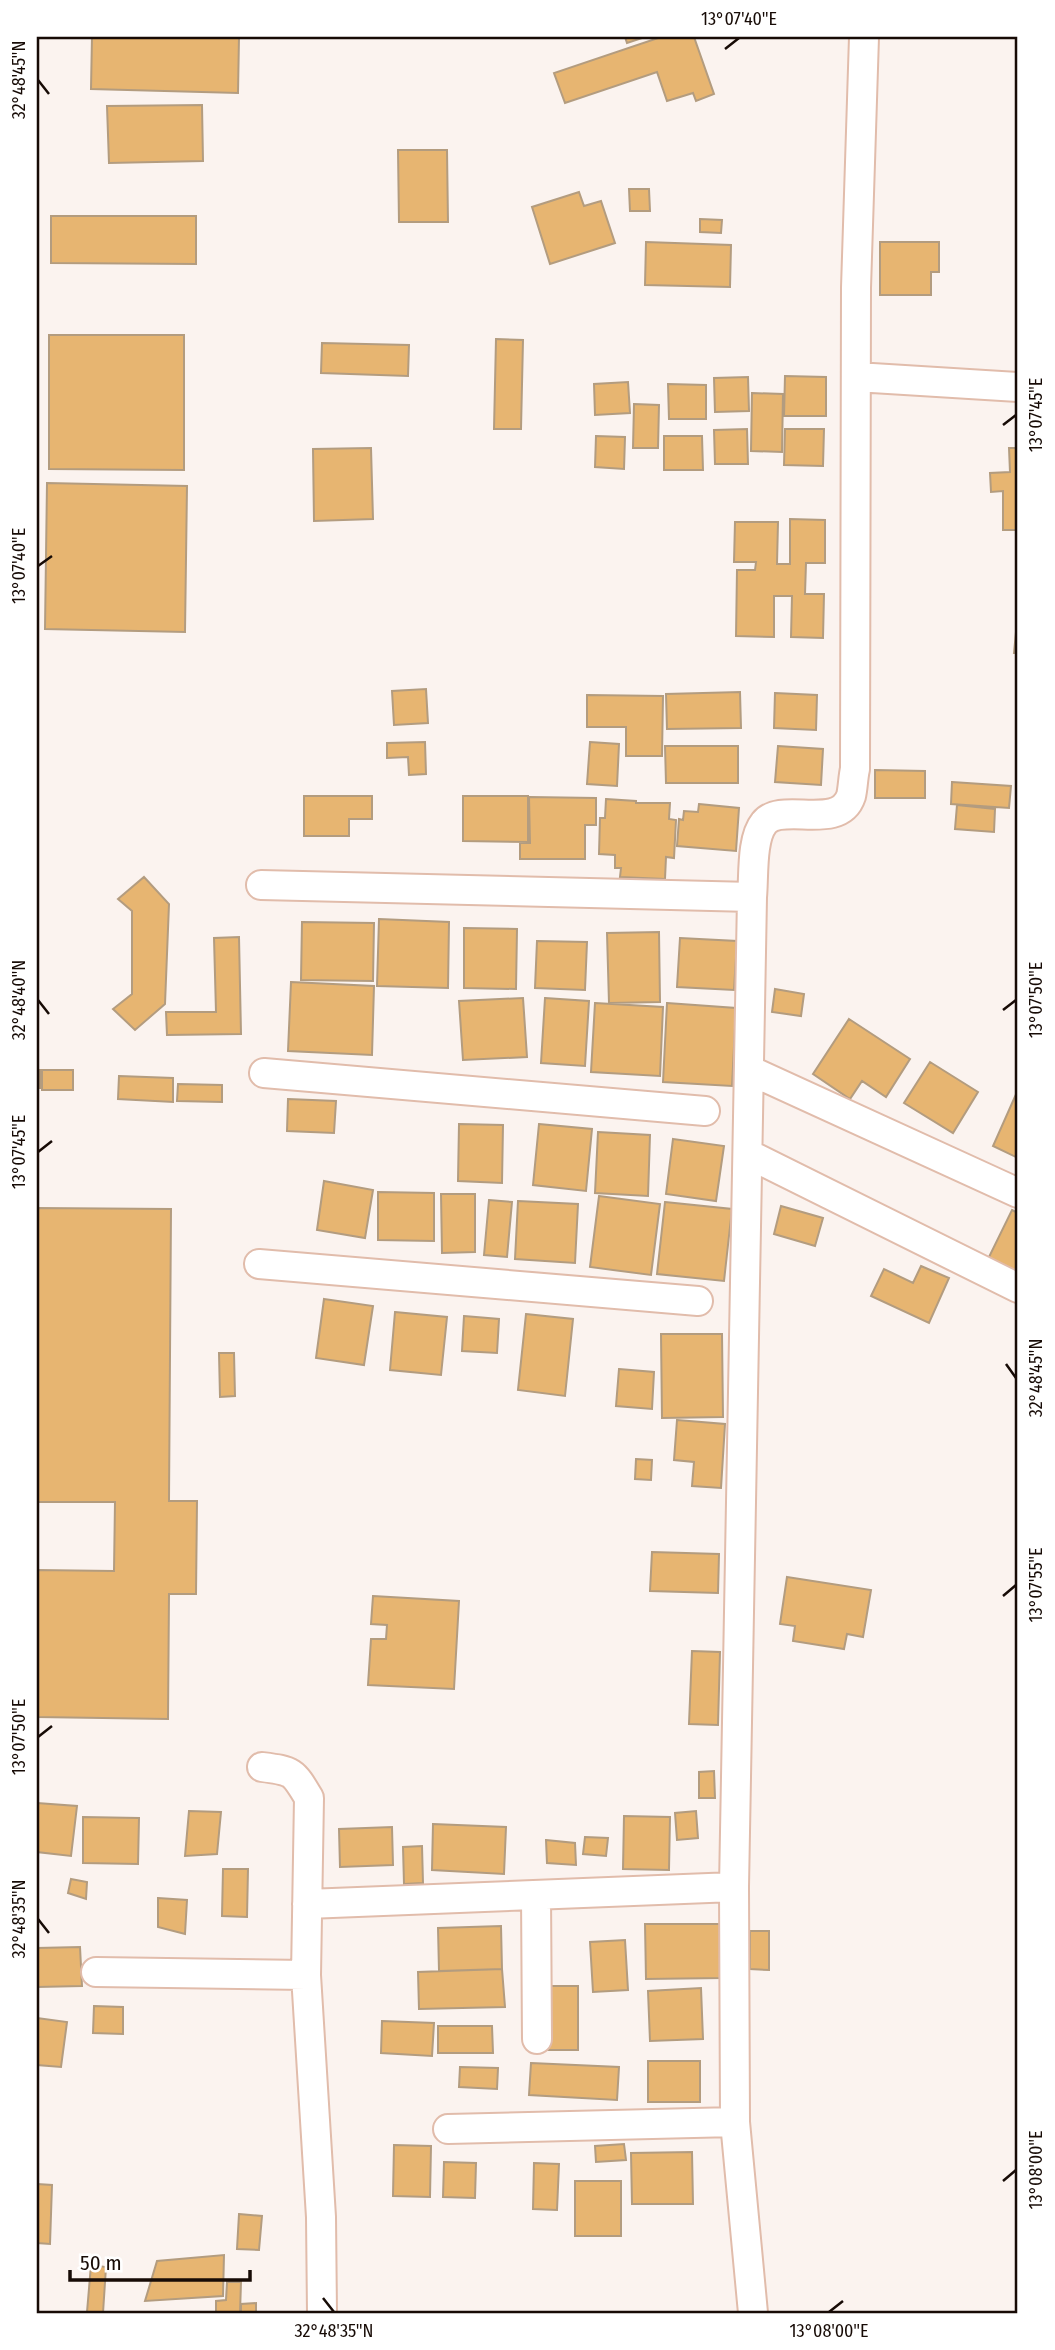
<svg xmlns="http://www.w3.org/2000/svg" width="1055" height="2350" font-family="'Fira Sans Condensed',sans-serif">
<rect width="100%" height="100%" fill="#fbf3ef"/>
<path fill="#e7b571" stroke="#b39c7f" stroke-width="2" d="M92,37H239L238,93L91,89Z
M625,37H645L627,43Z
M661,37H694L714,94L696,101L693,93L667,101L657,72L565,103L554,73Z
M202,105L203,161L109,163L107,106Z
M398,150H447L448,222H399Z
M629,189H649L650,211H630Z
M579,192L584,206L601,201L615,243L550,264L532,207Z
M51,216H196V264L51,263Z
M700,219L722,220L721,233L700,232Z
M646,242L731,245L730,287L645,285Z
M880,242H939V272H931V295H880Z
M49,335H184V470L49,469Z
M496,339L523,340L521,429H494Z
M322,343L409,345L408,376L321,373Z
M785,376L826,377V416H784Z
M748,377L749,411L715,412L714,378Z
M628,382L630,413L595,415L594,384Z
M668,384L706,385V419H669Z
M752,393L783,394L782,452L751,451Z
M634,404L659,405L658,448H633Z
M747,429L748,464H715L714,430Z
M785,429H824L823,466L784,465Z
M596,436L625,437L624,469L595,467Z
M664,436H702L703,470H664Z
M371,448L373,519L314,521L313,449Z
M1009,448H1018V530H1003V491L991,492L990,473L1010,472Z
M47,483L187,486L185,632L45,629Z
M790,519L825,520V563H806L805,594H824L823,638L791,637L792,596H774V637L736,636L737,570H755L756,562H734L735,522H778L777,564H790Z
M1018,611V653H1014Z
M426,689L428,723L394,725L392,691Z
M740,692L741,728L667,729L666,694Z
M775,693L817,695L816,730L774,728Z
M587,695L663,696L662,756H626V727H587Z
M425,742L426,774L409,775L408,757L387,758V743Z
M590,742L619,744L617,786L587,784Z
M665,746H738V783H666Z
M778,746L823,749L821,785L775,782Z
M875,770L925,771V798H875Z
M952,782L1011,786L1009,808L951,804Z
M304,796H372V819H349V836H304Z
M463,796H528V842L463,841Z
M529,797L596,798V825H585V859H520V843H530Z
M606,799L636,801V803H670L669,819L676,820L674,858L666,857L665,879L620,877L621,868H615V855L599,854L600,818H605Z
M699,804L739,808L736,851L677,846L679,819L683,820L684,811L698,812Z
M957,805L995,809L994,832L955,829Z
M144,877L169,904L165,1004L135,1030L113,1009L132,994V911L118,899Z
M379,919L449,922L448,988L377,986Z
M302,922L374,923L373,981L301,980Z
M464,928L517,929L516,989L464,988Z
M659,932L660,1002L609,1003L607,933Z
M239,937L241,1034L167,1035L166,1012H216L214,938Z
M680,938L737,941L734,990L677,987Z
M537,941L587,942L585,990L535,988Z
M291,982L374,986L372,1055L288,1051Z
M775,989L804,994L801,1016L772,1012Z
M523,998L527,1057L463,1060L459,1001Z
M545,998L589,1001L585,1066L541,1063Z
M595,1003L663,1007L660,1076L591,1072Z
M667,1003L736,1008L732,1086L663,1082Z
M849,1019L910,1059L886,1097L862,1081L850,1099L813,1074Z
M930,1062L978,1092L953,1133L904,1103Z
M37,1070H40V1088H37Z
M42,1070H73V1090H42Z
M119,1076L173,1078V1102L118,1099Z
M178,1084L222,1085V1102L177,1101Z
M1017,1092L1018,1093V1158L993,1146Z
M288,1099L336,1101L334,1133L287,1131Z
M459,1124L503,1125L502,1183L458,1181Z
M539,1124L592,1129L586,1191L533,1185Z
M598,1132L650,1135L648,1196L595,1193Z
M673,1139L724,1146L716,1201L666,1194Z
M324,1181L373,1190L365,1238L317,1230Z
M378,1192L434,1193V1241L378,1240Z
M441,1194H475V1252L442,1253Z
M599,1196L660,1204L651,1275L590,1267Z
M489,1200L512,1202L507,1257L484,1255Z
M518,1201L578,1204L575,1263L515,1259Z
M665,1202L732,1209L724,1281L657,1274Z
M781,1206L823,1218L815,1246L774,1234Z
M37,1208L171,1209L169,1501H197L196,1594H169L168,1719L37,1717V1570L114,1571L115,1502H37Z
M1012,1210L1018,1213V1274L988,1259Z
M921,1266L949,1278L929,1323L871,1296L884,1269L913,1283Z
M324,1299L373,1306L364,1365L316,1358Z
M395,1312L447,1317L441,1375L390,1370Z
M526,1314L573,1319L565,1396L518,1390Z
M464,1316L499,1319L497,1353L462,1351Z
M661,1334H722L723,1417L662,1418Z
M219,1353H234L235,1396L220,1397Z
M619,1369L654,1372L652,1409L616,1406Z
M677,1420L725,1424L721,1488L692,1486L694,1462L674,1460Z
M636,1459L652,1460L651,1480L635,1479Z
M652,1552L719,1554L718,1593L650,1591Z
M787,1577L871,1590L863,1637L847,1634L844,1649L793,1641L795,1626L780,1624Z
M373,1596L459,1601L454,1689L368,1685L371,1639H386L387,1625L371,1624Z
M692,1651L720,1652L718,1725L689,1724Z
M714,1771L715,1798H699V1772Z
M37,1803L77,1806L71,1856L37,1852Z
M189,1811L221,1812L217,1854L185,1856Z
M696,1811L698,1838L677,1840L675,1813Z
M624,1816L670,1817L669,1870L623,1869Z
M83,1817L139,1818L138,1864L83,1863Z
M433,1824L506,1827L504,1874L432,1870Z
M392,1827L393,1865L340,1867L339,1829Z
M585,1837L608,1838L606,1856L583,1854Z
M546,1840L575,1843L576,1865L547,1863Z
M422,1846L423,1883L404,1884L403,1847Z
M223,1869H248L247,1917L222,1916Z
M71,1879L87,1882L86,1899L68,1893Z
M158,1898L187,1900L185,1934L158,1927Z
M645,1924H722L723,1978L646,1979Z
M501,1926L502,1969L439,1971L438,1928Z
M750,1931H769V1970L750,1969Z
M625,1940L628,1990L593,1992L590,1942Z
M80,1947L82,1986L37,1987V1948Z
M502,1969L505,2007L419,2009L418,1972Z
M543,1986H578V2050H543Z
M701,1988L703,2039L650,2041L648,1991Z
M94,2006L123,2007V2034L93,2033Z
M37,2018L67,2022L61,2067L37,2065Z
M382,2021L434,2023L432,2056L381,2053Z
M438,2026H492L493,2053H438Z
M648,2061H700V2102H648Z
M531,2063L619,2067L617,2100L529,2095Z
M460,2067L498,2068L497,2089L459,2087Z
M624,2144L626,2160L596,2162L595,2146Z
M394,2145L431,2146L430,2197L393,2196Z
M692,2152L693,2204H632L631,2153Z
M444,2162L476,2163L475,2198L443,2197Z
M534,2163L559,2164L557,2210L533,2209Z
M575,2181H621V2236H575Z
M37,2184L52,2185L50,2244L37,2243Z
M239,2214L262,2216L259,2250L237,2249Z
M224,2255L223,2296L145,2301L157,2261Z
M91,2265L106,2267L103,2313L87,2312Z
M227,2282H241L240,2313H216V2301L226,2300Z
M256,2303V2313H241V2304Z"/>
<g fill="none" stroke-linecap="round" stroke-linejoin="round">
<g stroke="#e1bcab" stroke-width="32">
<path id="street" d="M856,377L1018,387
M261,885L752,897
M749,1070L1018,1193
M264,1073L705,1111
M748,1154L1018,1288
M259,1264L698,1301
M262,1767C293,1771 293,1771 309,1798L306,1975L321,2217L322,2313
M536,1895L537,2039
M307,1904L734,1887
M96,1972L306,1975
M448,2129L735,2122
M753,2313L735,2122L734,1887L752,897C754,877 751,839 764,823C781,801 839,832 851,796C853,788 853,777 855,769L856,288L864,37"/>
</g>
<use href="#street" stroke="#fff" stroke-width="28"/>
</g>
<path fill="none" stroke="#170b06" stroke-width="2.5" d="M725,49L739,38M38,80L49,94M1003,425L1016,415M38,566L52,556M38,1000L49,1014M1003,1010L1016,1000M38,1152L52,1141M1006,1364L1016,1378M1003,1596L1016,1585M38,1737L52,1726M38,1919L49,1933M1003,2181L1016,2170M323,2298L334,2312M829,2312L843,2301"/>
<rect width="1055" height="2350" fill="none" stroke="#ffffff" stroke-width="77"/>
<path d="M70 2270v10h180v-10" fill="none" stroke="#170b06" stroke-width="3.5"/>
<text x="80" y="2270" font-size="21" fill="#170b06" stroke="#ffffff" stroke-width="5" paint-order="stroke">50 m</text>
<rect x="38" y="38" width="978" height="2274" fill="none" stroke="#170b06" stroke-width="2.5"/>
<g font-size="18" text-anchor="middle" fill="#170b06">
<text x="739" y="25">13°07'40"E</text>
<text transform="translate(19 80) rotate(-90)" y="6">32°48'45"N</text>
<text transform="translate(1036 415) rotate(-90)" y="6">13°07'45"E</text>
<text transform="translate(19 566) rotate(-90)" y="6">13°07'40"E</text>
<text transform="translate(19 1000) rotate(-90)" y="6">32°48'40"N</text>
<text transform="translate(1036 1000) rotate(-90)" y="6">13°07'50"E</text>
<text transform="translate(19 1152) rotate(-90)" y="6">13°07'45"E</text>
<text transform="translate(1036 1378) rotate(-90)" y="6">32°48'45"N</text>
<text transform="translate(1036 1585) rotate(-90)" y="6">13°07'55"E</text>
<text transform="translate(19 1737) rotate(-90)" y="6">13°07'50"E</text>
<text transform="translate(19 1919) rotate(-90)" y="6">32°48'35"N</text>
<text transform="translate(1036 2170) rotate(-90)" y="6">13°08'00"E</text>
<text x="334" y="2337">32°48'35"N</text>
<text x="829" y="2337">13°08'00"E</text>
</g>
</svg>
